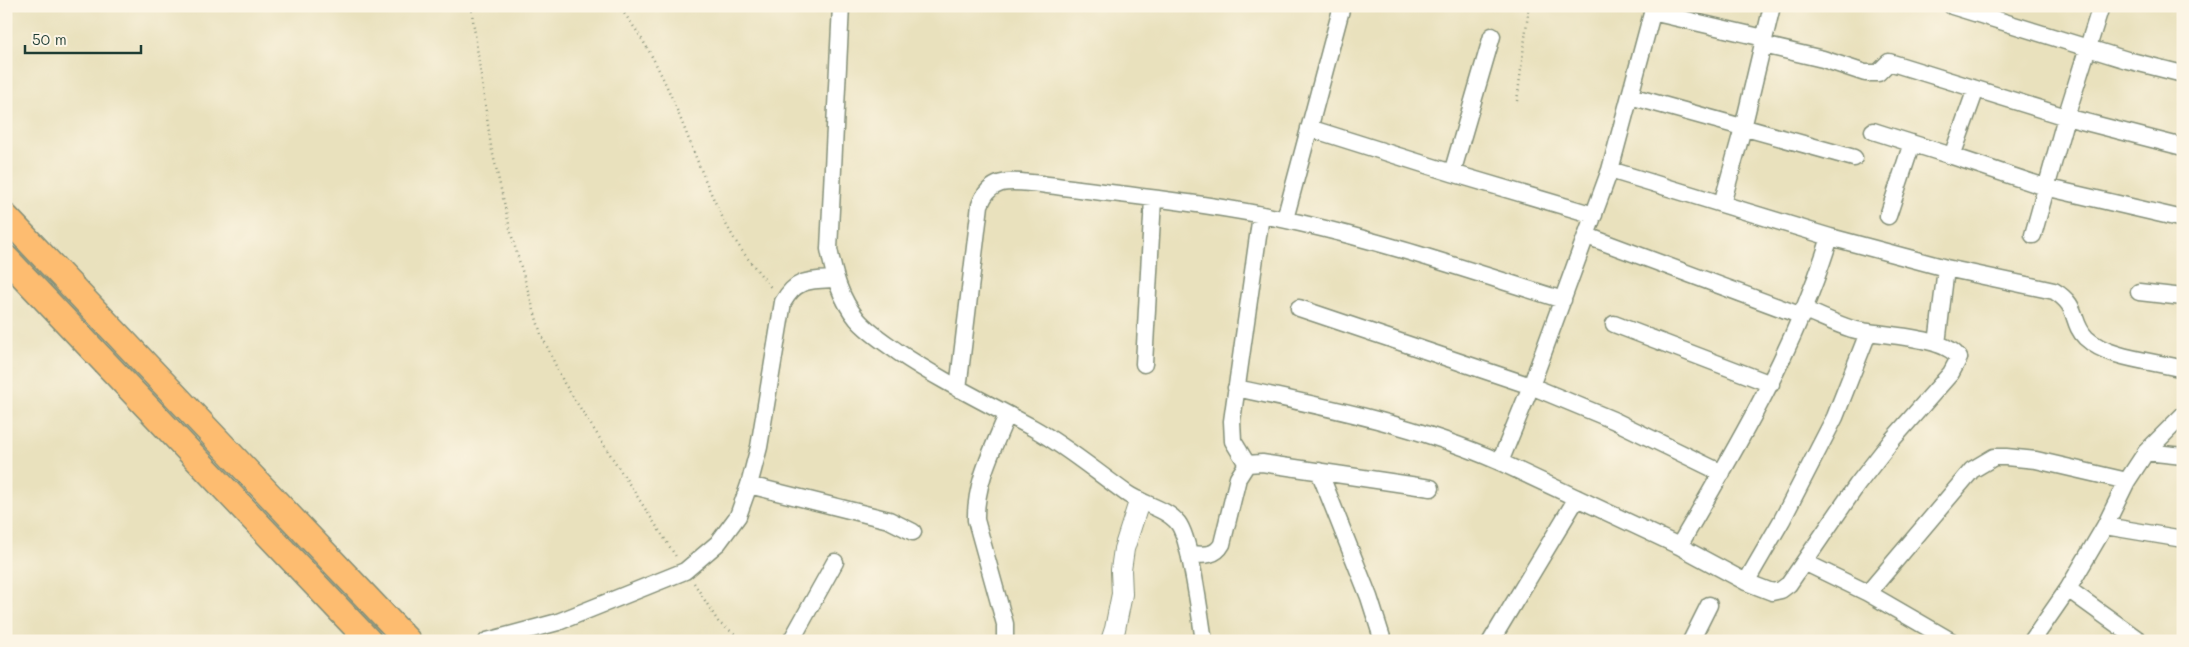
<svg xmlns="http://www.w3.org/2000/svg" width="2189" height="647" font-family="Mali,sans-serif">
<rect width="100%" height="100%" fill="#fcf5e5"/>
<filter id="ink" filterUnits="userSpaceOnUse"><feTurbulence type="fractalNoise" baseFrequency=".02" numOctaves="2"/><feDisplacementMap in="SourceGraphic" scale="10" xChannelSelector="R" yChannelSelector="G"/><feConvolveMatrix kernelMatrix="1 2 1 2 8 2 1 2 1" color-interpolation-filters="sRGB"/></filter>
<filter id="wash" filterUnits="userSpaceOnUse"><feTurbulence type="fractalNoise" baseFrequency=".0096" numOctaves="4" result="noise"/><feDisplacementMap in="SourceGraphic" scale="20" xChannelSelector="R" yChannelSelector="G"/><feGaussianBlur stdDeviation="1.12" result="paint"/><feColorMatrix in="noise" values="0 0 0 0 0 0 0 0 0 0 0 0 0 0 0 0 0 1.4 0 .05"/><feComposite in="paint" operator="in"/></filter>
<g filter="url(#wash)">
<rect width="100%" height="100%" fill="#e9e1bd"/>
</g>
<g filter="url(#ink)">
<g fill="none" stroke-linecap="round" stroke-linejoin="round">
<g stroke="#848f78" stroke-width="19">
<path id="minor" d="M841,6L829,249C834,275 840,298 857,319C868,332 884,342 898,352C941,381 987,403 1033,428C1067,447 1095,471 1126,493C1141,504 1166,508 1178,523C1191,540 1200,616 1204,641
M1654,6L1610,170L1531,386L1500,462L1679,546L1746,582L1772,592L1781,590L1789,584L1857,485L1892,440L1951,373L1959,358C1944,335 1878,336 1852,329C1836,324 1820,316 1805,310
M1952,6L2127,60L2183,74
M1652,12L1764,38
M1763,45L1823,59L1865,73H1878L1889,62L2066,117L2183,147
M1976,89L1952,156L2045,187L2183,219
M1630,96L1854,158
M1309,128L1452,173L1594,215
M1873,131L1952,156
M1610,170L1830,237L1946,268L2054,291C2080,306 2070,322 2086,338C2108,359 2154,361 2183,369
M1452,173L1492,36
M1722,204L1743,128L1772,6
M1888,216L1912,143
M1285,219L1342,6
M2033,235L2066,117L2101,6
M1587,236L1802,316
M2139,292L2183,297
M1299,308L1531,386L1613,420L1722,473
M1614,324L1771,384
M1937,344L1946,268
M1144,364L1153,199
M1236,388C1326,407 1416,425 1500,462
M958,389L980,205C991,175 1014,182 1041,184C1127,196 1215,203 1300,223C1389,243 1476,273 1563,300
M2146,452L2183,456
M1247,464L1233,441L1232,421L1261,215
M1319,471L1369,597L1383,641
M749,485L889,520L913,532
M2105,526L2183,539
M1679,546C1737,447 1796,348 1830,237
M1189,554C1203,555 1215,557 1222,544L1238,478L1247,464L1262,463L1431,488
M1804,562L1868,593L1951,641
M1746,582L1782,520L1835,417L1868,333
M2068,589L2140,641
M1868,593L1972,470L1994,457H2006L2036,460L2127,481
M487,641L558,622L685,571L718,543L738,516L749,485L759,447L783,302C796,279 810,280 834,279
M791,641L835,562
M1005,641V624L976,520C975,483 993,449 1007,415
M1491,641L1577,498
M1691,641L1709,605
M2032,641L2068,589L2105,526L2127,481L2146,452L2183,415"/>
</g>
<g stroke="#848f78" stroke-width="22">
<path id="tertiary" d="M1111,641L1115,629L1122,594L1121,570L1124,549L1139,502"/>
</g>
<g stroke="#848f78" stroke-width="28">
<path id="primary" d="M6,217L408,641
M6,258L369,641"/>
</g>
<path stroke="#848f78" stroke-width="2.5" stroke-dasharray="1 4" stroke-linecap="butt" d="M471,6L491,146L512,237L541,334L564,383L677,558
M618,6C676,75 690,165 735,240C746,258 760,273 772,289
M1517,101L1529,6
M694,583L719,623L745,641"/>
<use href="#minor" stroke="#fff" stroke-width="16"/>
<use href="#tertiary" stroke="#fff" stroke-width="20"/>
<use href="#primary" stroke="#fdbc70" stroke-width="25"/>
</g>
</g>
<rect width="2189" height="647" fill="none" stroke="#fcf5e5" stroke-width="25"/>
<path d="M25 45v8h116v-8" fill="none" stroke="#1f3d34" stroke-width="2.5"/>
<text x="32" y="45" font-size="15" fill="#1f3d34" stroke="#fcf5e5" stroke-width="4" paint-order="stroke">50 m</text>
</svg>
